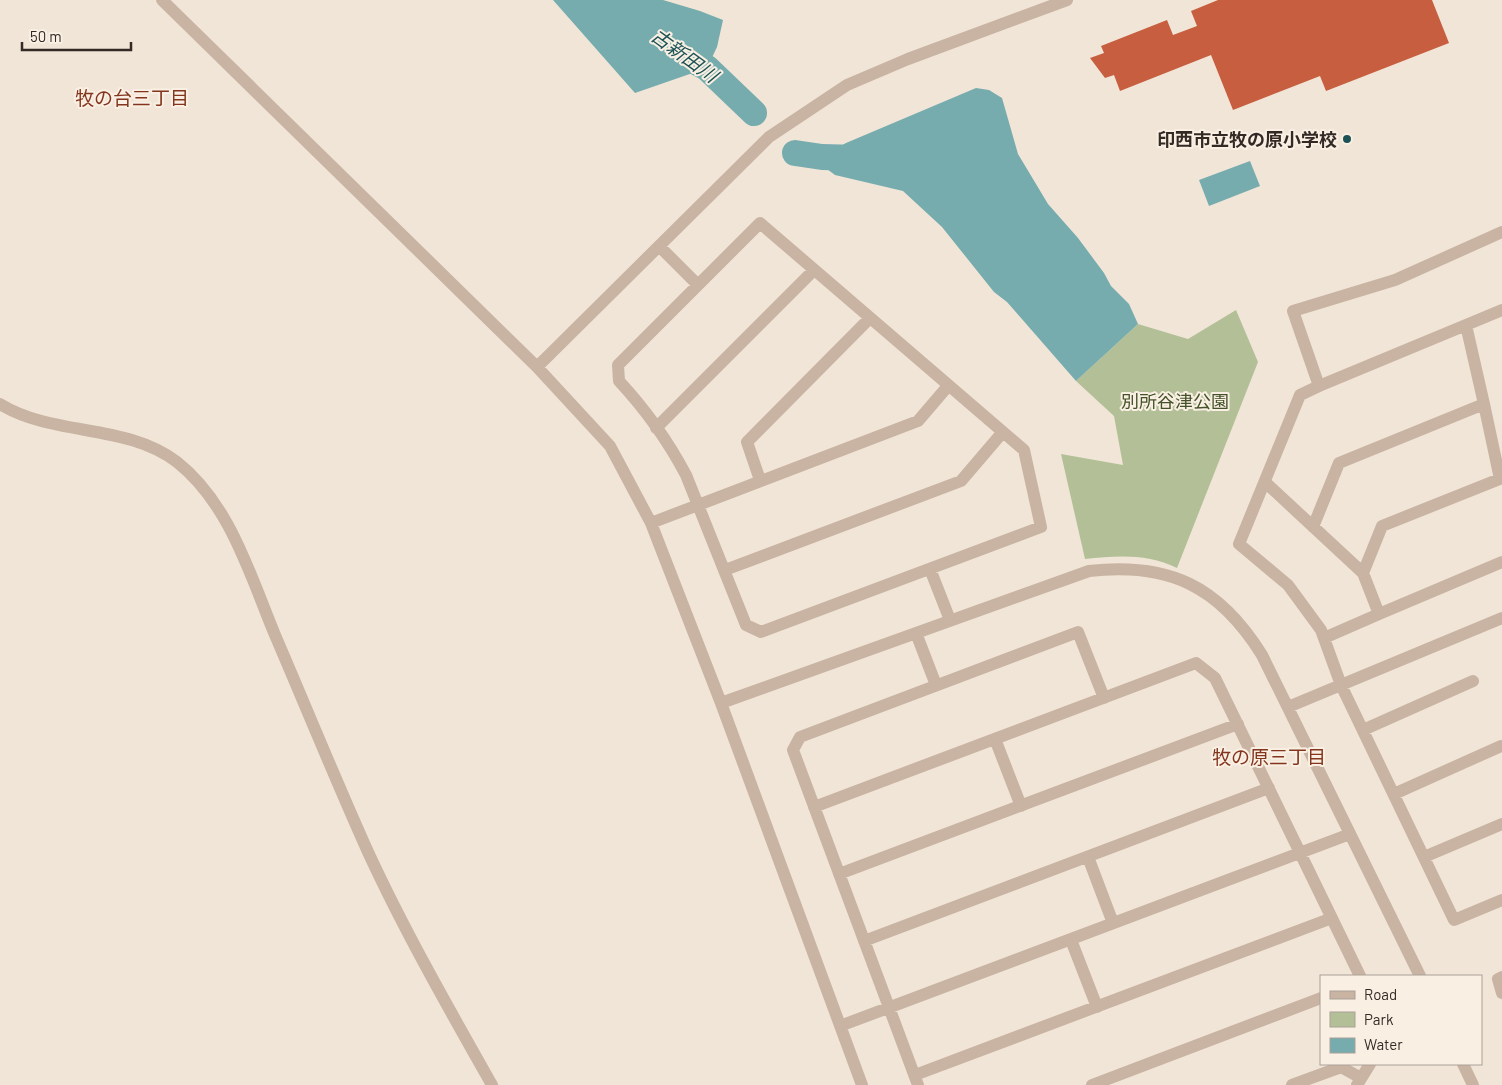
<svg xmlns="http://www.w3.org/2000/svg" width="1502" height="1085" font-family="Barlow,'Noto Sans JP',sans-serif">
<rect width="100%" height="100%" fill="#f1e5d7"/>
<path fill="#b3c097" d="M1236,310L1258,362L1177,568C1147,553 1116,556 1085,559L1061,454L1123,465L1114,416L1076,381L1138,324L1188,339Z"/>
<path fill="#76acae" d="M553,0H663L700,11L723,20L717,47L707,68L635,93Z
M976,88L989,90L1002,98L1018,154L1048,204L1078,238L1104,273L1111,286L1129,304L1138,324L1076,381L1007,302L994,292L942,227L903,191L835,175L823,166L822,157L846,143Z
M1250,161L1260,186L1209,206L1199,180Z"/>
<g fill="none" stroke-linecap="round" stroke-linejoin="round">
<path stroke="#76acae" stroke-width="26" d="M676,51L707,68L754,113
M795,153L822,157L859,158"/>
</g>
<path fill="#c75e3f" d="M1218,0H1432L1449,43L1326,91L1320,76L1233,110L1211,55L1120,91L1114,75L1105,78L1090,58L1104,53L1101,46L1167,20L1173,35L1197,26L1191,11Z"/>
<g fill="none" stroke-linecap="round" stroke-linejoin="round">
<path stroke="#c9b4a3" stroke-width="12" d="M162,0L537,367L610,446L651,523L721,703L862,1085
M760,223L1024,450L1041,527L761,632L746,625L686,475C668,441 645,409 619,381L618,365Z
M1502,232L1395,280L1293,311L1319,386L1300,395L1239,544L1288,585L1321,630L1341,685L1454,920L1502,900
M659,246L698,285
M537,367L769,137L847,85L908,59L1067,0
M1319,386L1466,325
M0,404C54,437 126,423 177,462C230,504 250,575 275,635C306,707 336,781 368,852C405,932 449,1009 492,1085
M1484,404L1500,479
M656,428L814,270
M1502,478L1382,526L1363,573L1379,614L1502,562
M760,480L747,442L870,318
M1265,482L1363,573
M651,523L918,421L948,386
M1313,527L1339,463L1484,404L1466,325L1502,310
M930,569L950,620
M725,570L961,481L1002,433
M916,633L936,685
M1324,638L1379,614
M721,703L1089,571C1169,562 1219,586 1262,655L1420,976
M1288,707L1502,618
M1363,730L1473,681
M995,739L1021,806
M1394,794L1501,746
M814,807L1196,663L1215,678L1360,976
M1088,857L1113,923
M1424,857L1502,824
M839,874L1238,724
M1071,940L1097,1007
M864,941L1269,788
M1502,977L1498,979L1502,993
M840,1026L1350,834
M1463,1064L1473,1085
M915,1075L1332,918
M918,1085L793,750L800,737L1078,632L1104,698
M1092,1085L1321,998
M1292,1085L1341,1067L1361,1078
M1357,1085L1370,1064"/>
</g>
<circle fill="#1b5255" stroke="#f9efe3" stroke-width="2" cx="1347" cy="139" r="5"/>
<g text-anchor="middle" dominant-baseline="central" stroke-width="4" stroke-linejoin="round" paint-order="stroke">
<g font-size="18" font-weight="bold" fill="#342a25" stroke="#f9efe3" text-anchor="end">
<text x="1337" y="139">印西市立牧の原小学校</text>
</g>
<g font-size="18" fill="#445229" stroke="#f9efe3">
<text x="1175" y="401">別所谷津公園</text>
</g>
<g font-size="19" font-style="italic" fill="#1b5255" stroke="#f9efe3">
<text transform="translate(685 55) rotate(36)">古新田川</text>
</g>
<g font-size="19" fill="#83351e" stroke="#f9efe3">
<text x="132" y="97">牧の台三丁目</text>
<text x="1269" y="756">牧の原三丁目</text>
</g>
</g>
<rect x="1320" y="975" width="162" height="90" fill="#f9efe3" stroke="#aaa097"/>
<rect x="1330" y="991" width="25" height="8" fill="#c9b4a3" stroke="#aaa097"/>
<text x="1364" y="1000" font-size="15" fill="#342a25">Road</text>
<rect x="1330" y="1012" width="25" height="15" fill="#b3c097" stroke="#aaa097"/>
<text x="1364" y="1025" font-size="15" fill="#342a25">Park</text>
<rect x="1330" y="1038" width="25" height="15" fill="#76acae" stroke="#aaa097"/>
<text x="1364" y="1050" font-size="15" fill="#342a25">Water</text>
<path d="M22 42v8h109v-8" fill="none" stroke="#342a25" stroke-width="2.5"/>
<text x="30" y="42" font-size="15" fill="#342a25" stroke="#f9efe3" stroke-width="4" paint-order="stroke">50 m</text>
</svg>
